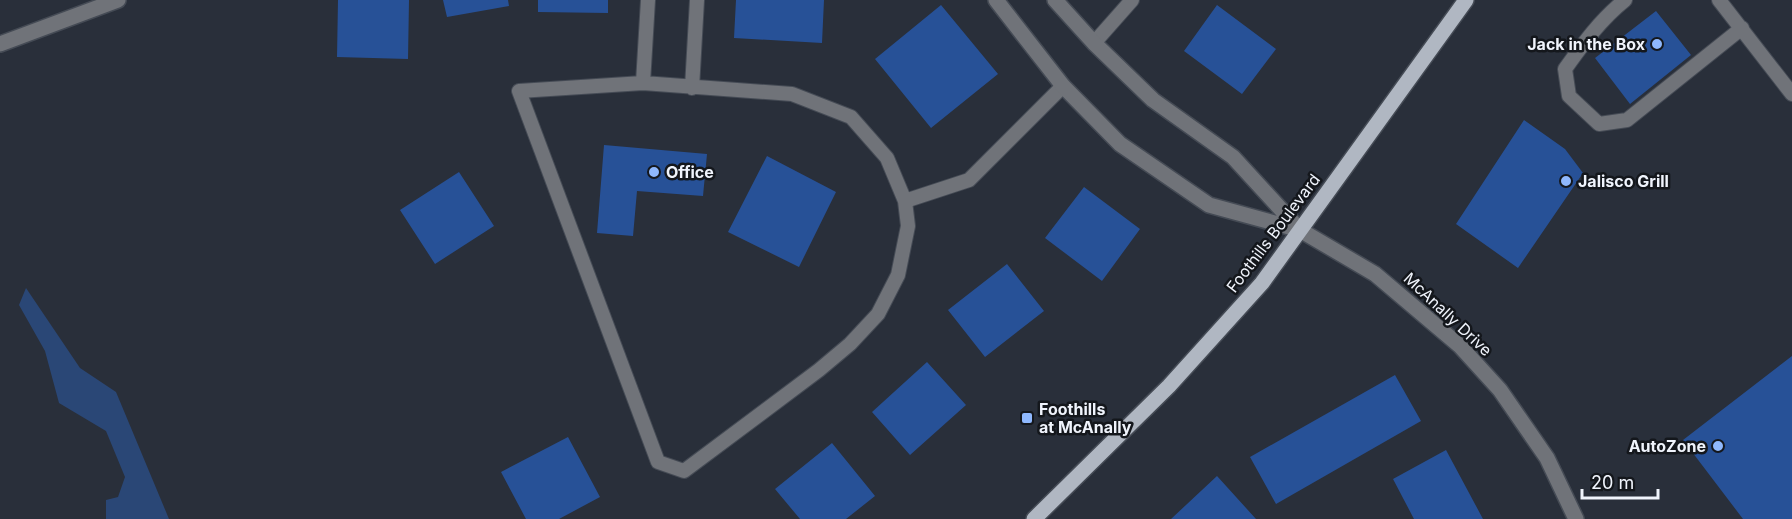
<svg xmlns="http://www.w3.org/2000/svg" width="1792" height="519" font-family="Inter,sans-serif">
<rect width="100%" height="100%" fill="#292f3a"/>
<path fill="#2a4776" d="M26,288L80,368L116,392L169,519H106V500L118,497L125,477L106,431L59,403L45,351L19,305Z"/>
<path fill="#275197" d="M338,0H409L408,59L337,57Z
M443,0H508L509,6L447,17Z
M538,0H608V13L538,12Z
M736,0H824L822,43L734,38Z
M941,5L998,74L931,128L875,59Z
M1217,5L1276,49L1242,94L1184,51Z
M1656,11L1691,55L1630,104L1595,58Z
M1524,120L1565,149L1583,173L1518,268L1456,224Z
M604,145L707,154L703,196L637,191L633,236L597,233Z
M767,156L836,192L799,267L728,232Z
M459,172L494,226L435,264L400,210Z
M1084,187L1140,229L1102,281L1045,238Z
M1007,264L1044,311L985,357L948,310Z
M1792,356V519H1743L1683,440Z
M927,362L966,405L910,455L872,412Z
M1395,375L1421,421L1276,504L1250,457Z
M568,437L600,497L559,519H526L501,472Z
M832,443L875,496L846,519H800L775,489Z
M1446,450L1483,519H1414L1393,479Z
M1217,476L1256,519H1171Z"/>
<g fill="none" stroke-linecap="round" stroke-linejoin="round">
<g stroke="#454b55" stroke-width="16">
<path id="service" d="M1625,0C1600,20 1583,44 1565,69L1569,96L1599,124L1627,120L1742,28
M1719,0L1792,94
M1094,43L1132,0
M643,83L792,94L851,117L887,158L905,201L908,226L898,275L878,314L850,344L819,370L684,471L658,462L519,91Z
M643,83L648,0
M692,88L697,0
M905,201L969,180L1063,86"/>
</g>
<g stroke="#454b55" stroke-width="18">
<path id="minor" d="M996,0L1063,86L1120,144L1209,205L1300,230
M1055,0L1094,43L1153,100L1233,157L1300,230
M0,44L118,0"/>
</g>
<g stroke="#454b55" stroke-width="18">
<path id="tertiary" d="M1300,230L1375,274L1460,346L1500,390L1547,458L1576,519"/>
</g>
<g stroke="#454b55" stroke-width="18">
<path id="primary" d="M1034,519L1169,386L1262,283L1466,0"/>
</g>
<use href="#service" stroke="#707379" stroke-width="14"/>
<use href="#minor" stroke="#707379" stroke-width="15"/>
<use href="#tertiary" stroke="#707379" stroke-width="15"/>
<use href="#primary" stroke="#b0b7c2" stroke-width="15"/>
</g>
<g fill="#8fb8fd" stroke="#14171c" stroke-width="2">
<circle cx="1657" cy="44" r="6"/>
<circle cx="654" cy="172" r="6"/>
<circle cx="1566" cy="181" r="6"/>
<rect x="1021" y="412" width="12" height="12" rx="3"/>
<circle cx="1718" cy="446" r="6"/>
</g>
<g text-anchor="middle" dominant-baseline="central" stroke-width="5" stroke-linejoin="round" paint-order="stroke">
<g font-size="16" font-weight="bold" fill="#f0f4fc" stroke="#14171c" text-anchor="start">
<text x="1645" y="44" text-anchor="end">Jack in the Box</text>
<text x="666" y="172">Office</text>
<text x="1578" y="181">Jalisco Grill</text>
<text x="1039" y="409">Foothills<tspan x="1039" dy="18">at McAnally</tspan></text>
<text x="1706" y="446" text-anchor="end">AutoZone</text>
</g>
<g font-size="16" fill="#f0f4fc" stroke="#14171c">
<text transform="translate(1273 233) rotate(-53)">Foothills Boulevard</text>
<text transform="translate(1448 314) rotate(43)">McAnally Drive</text>
</g>
</g>
<path d="M1582 489v9h76v-9" fill="none" stroke="#f0f4fc" stroke-width="3"/>
<text x="1591" y="489" font-size="18" fill="#f0f4fc" stroke="#14171c" stroke-width="4.5" paint-order="stroke">20 m</text>
</svg>
